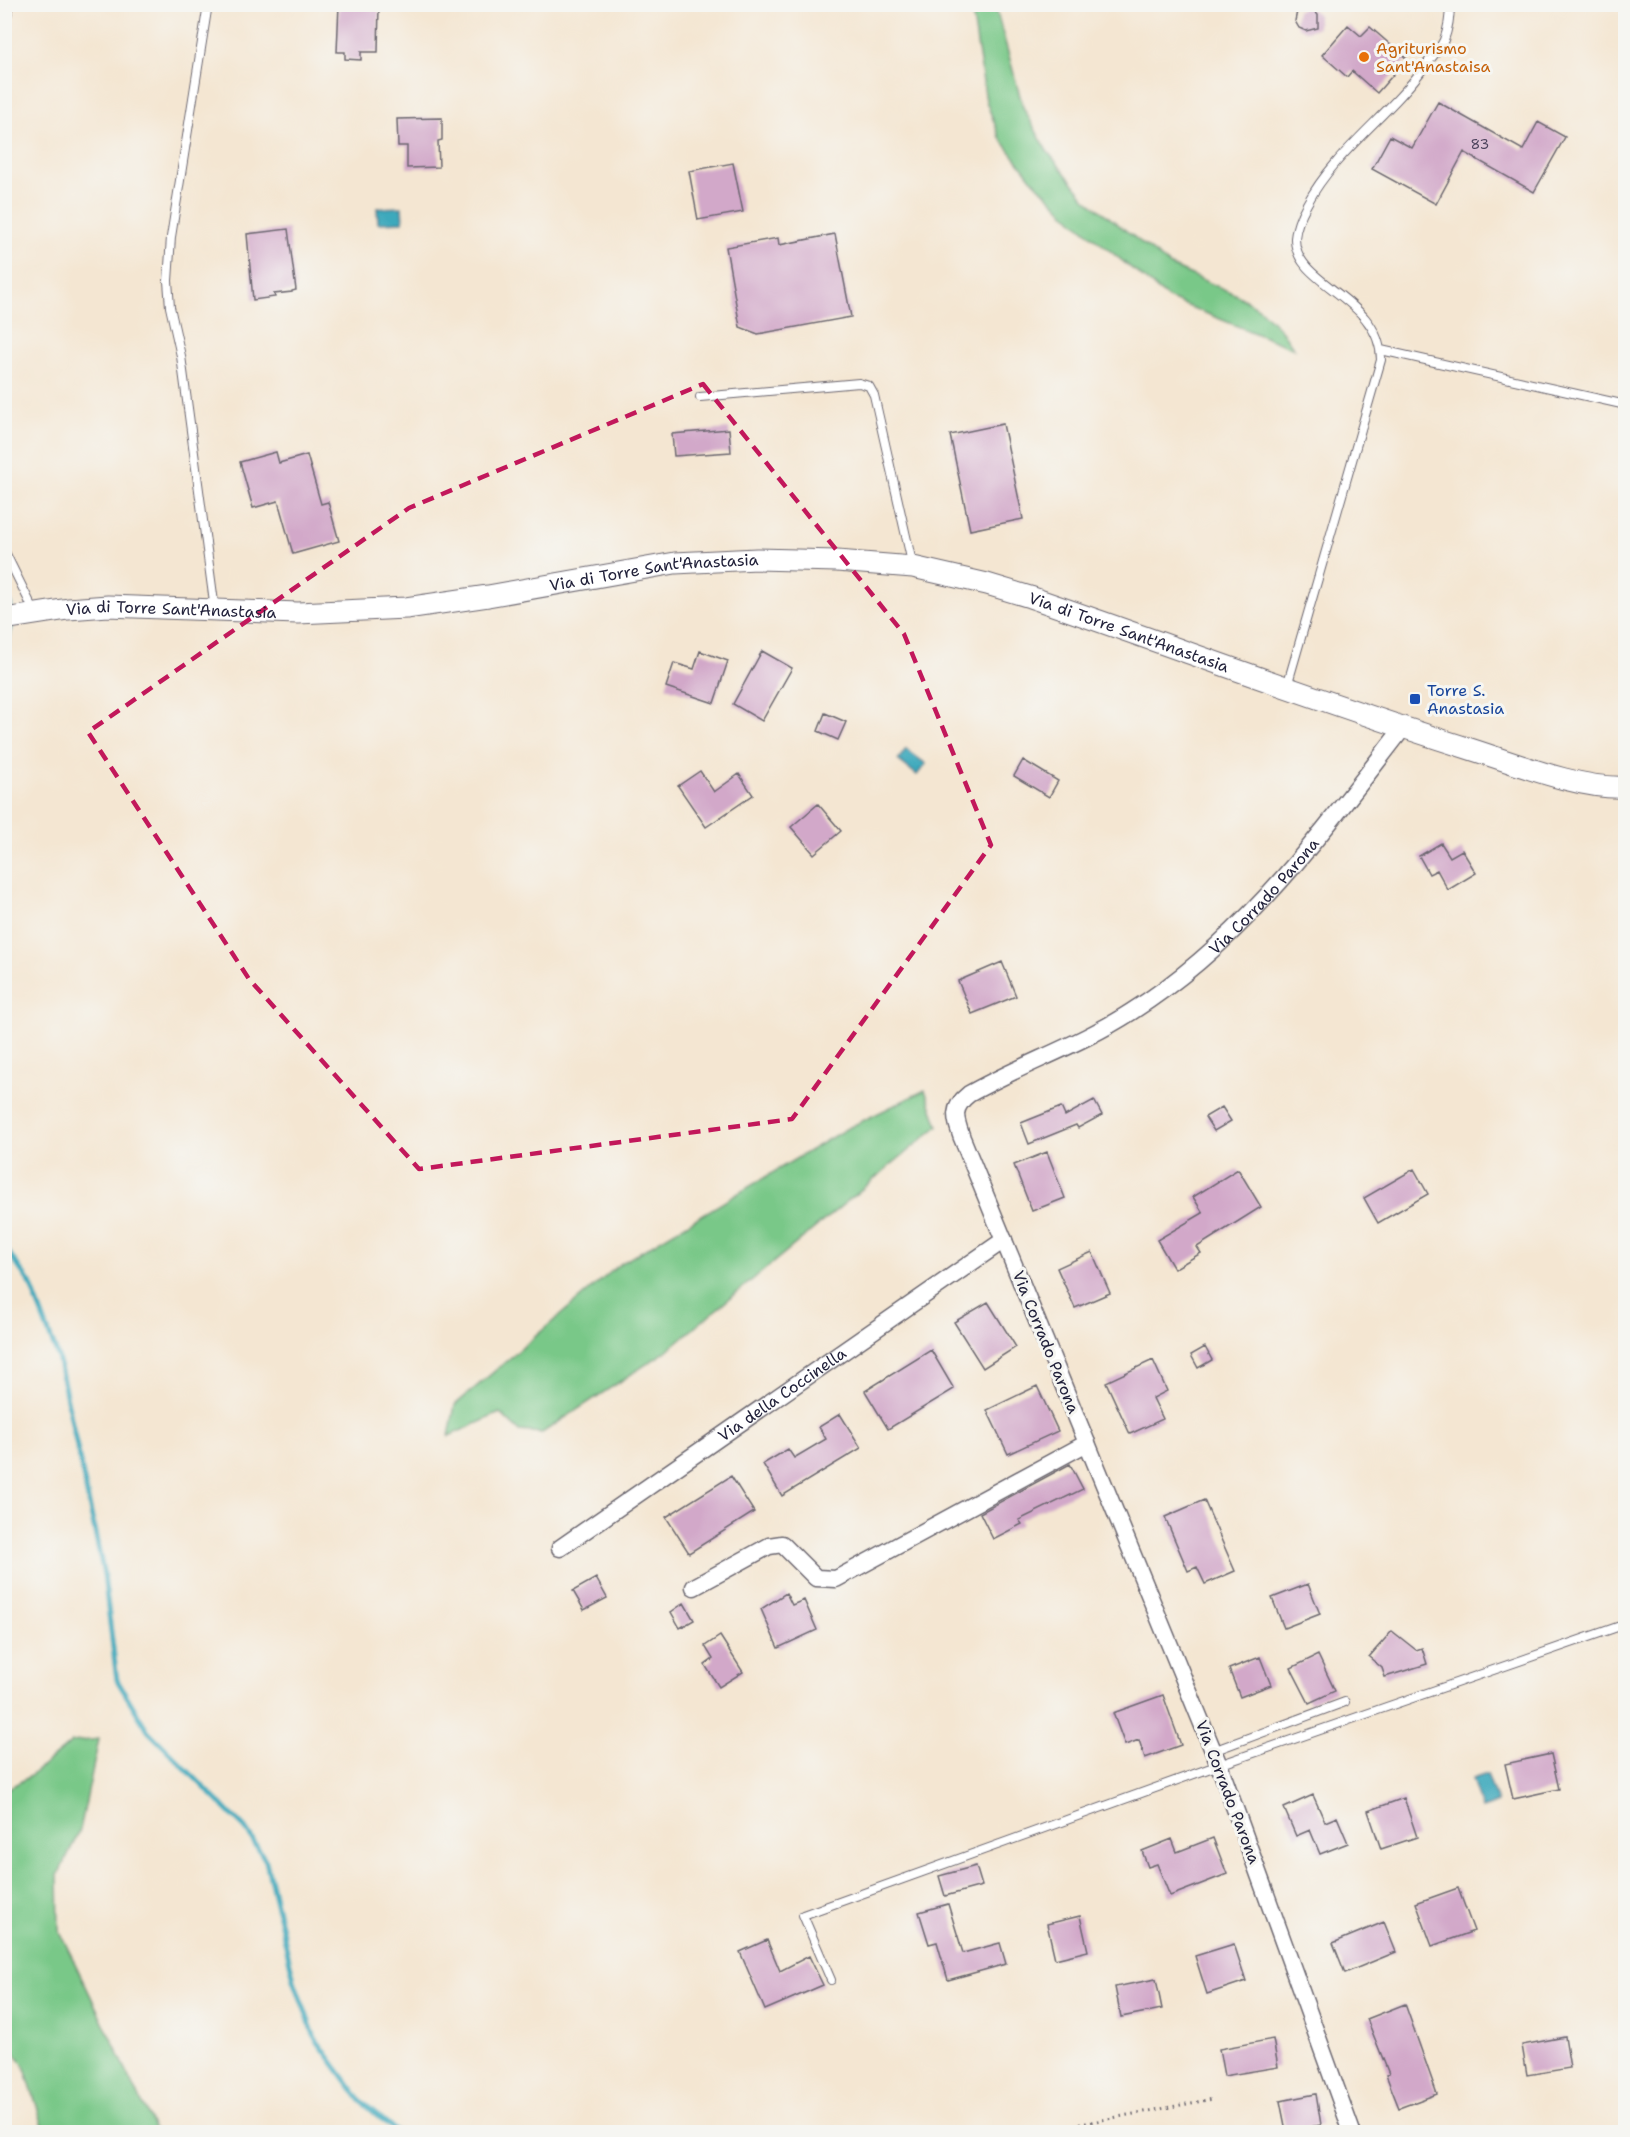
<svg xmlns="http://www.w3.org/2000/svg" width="1630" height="2137" font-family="'Shantell Sans',sans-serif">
<rect width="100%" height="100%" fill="#f6f6f2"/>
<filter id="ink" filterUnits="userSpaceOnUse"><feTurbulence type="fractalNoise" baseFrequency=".0167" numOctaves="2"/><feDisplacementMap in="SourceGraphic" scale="12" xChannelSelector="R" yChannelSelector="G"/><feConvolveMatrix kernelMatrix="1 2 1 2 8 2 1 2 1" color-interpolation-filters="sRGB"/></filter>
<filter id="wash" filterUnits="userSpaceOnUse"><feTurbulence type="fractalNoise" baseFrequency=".008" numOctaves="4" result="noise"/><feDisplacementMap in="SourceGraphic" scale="24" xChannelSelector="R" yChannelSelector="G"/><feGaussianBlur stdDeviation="1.35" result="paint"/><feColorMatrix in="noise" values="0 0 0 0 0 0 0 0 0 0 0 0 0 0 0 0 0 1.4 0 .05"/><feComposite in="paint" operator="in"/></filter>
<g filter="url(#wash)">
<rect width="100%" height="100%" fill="#f4e6d2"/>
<path fill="#79c888" stroke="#4e7562" stroke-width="1.5" d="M971,5H995L1023,107L1047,151L1086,199L1171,266L1237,295L1260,309L1282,331L1294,349L1168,298L1072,220L1030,177L1000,138L986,101Z
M925,1090L938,1126L665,1352L542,1433L519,1431L500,1413L449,1436L455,1405L620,1264L844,1130Z
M99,1739L80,1830L58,1875L59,1930L156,2132H45L24,2065L5,2042V1790L29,1777L72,1742Z"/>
<path fill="#3da9bc" stroke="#30667c" stroke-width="1.5" d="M402,207L403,222L378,223L377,208Z
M906,749L926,764L917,775L898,760Z
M1487,1774L1497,1803L1481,1808L1472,1779Z"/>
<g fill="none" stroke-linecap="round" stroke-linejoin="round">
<path stroke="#3da9bc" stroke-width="5" d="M4,591L10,604L11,612
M4,664L11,621
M4,1246L30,1283L58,1357L104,1575L117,1680L148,1731L245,1828L266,1861L294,1980L315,2038L361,2101L397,2132"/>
</g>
<g id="blocks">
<path fill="#d2a8c9" d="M339,4H379L378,52H361V60L345,59V52H337Z
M1305,7L1312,9L1318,15V28L1306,31L1299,28L1295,21L1297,11Z
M1348,25L1361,36L1370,27L1407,59L1377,93L1352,71L1347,77L1322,55Z
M1438,102L1523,150L1538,122L1565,137L1534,192L1464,152L1436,204L1372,169L1390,136L1412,148Z
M442,118V140L438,141L439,167L407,168V146H398L397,119Z
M733,163L743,212L698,220L689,171Z
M288,229L296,290L292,291V292L274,294L275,297L253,300L247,234Z
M835,234L851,317L758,334L740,327L726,247L778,238L779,245Z
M1003,424L1023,519L970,530L950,435Z
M729,429L731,452L674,456L672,434Z
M276,452L279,463L307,455L321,504L328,502L339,541L293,554L278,501L253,508L240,462Z
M700,651L728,661L714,703L666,687L674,663L694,669Z
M762,651L792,668L762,721L733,704Z
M825,713L846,722L838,740L818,731Z
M1023,760L1058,781L1049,797L1014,776Z
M700,771L714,792L739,774L753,795L706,827L678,786Z
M818,804L841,831L814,854L791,827Z
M1441,843L1450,857L1462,850L1476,873L1448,890L1437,870L1429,874L1419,856Z
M1002,962L1016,996L972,1014L958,981Z
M1094,1100L1102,1115L1078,1128L1076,1125L1029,1144L1021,1123L1061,1107L1065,1116Z
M1222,1107L1231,1121L1214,1131L1205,1117Z
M1047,1152L1065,1198L1032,1211L1014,1165Z
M1238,1169L1261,1207L1197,1247L1201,1253L1174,1269L1157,1240L1203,1213L1193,1197Z
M1414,1169L1428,1194L1378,1223L1364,1198Z
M1092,1252L1110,1293L1075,1308L1057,1268Z
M988,1302L1016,1347L983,1368L954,1322Z
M1205,1347L1212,1360L1198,1368L1191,1355Z
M931,1350L954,1389L888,1429L865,1391Z
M1153,1360L1167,1391L1153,1398L1163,1419L1130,1434L1106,1382Z
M1037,1386L1058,1431L1008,1454L987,1410Z
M840,1414L861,1448L782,1496L763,1464L788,1449L794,1458L826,1439L819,1427Z
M1070,1464L1083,1489L1019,1520L1022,1524L993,1539L980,1513Z
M731,1476L754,1512L689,1553L666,1517Z
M1204,1500L1235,1571L1205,1584L1197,1567L1188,1571L1165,1517Z
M596,1578L607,1598L584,1610L573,1591Z
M1308,1584L1320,1614L1284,1628L1272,1598Z
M786,1593L792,1605L804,1600L817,1630L778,1648L761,1609Z
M684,1603L694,1620L680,1628L671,1612Z
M1392,1631L1416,1650L1422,1648L1427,1664L1385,1677L1382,1668L1369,1657Z
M720,1636L743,1672L719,1687L705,1665L713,1659L705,1646Z
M1318,1655L1335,1691L1309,1703L1291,1668Z
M1260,1657L1271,1685L1240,1697L1229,1669Z
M1163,1695L1181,1745L1145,1758L1139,1740L1125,1745L1113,1713Z
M1551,1754L1559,1789L1513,1799L1505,1764Z
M1313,1795L1325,1822L1337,1817L1348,1843L1320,1854L1310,1830L1296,1836L1284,1808Z
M1404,1798L1417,1837L1381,1849L1368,1811Z
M1213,1838L1227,1874L1170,1896L1157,1864L1148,1867L1142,1851L1172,1839L1177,1852Z
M976,1866L982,1886L945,1896L939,1876Z
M1458,1888L1474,1931L1432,1946L1416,1903Z
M948,1904L963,1953L1000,1943L1006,1964L948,1980L937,1942L929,1944L919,1912Z
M1080,1916L1088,1951L1055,1959L1047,1924Z
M1384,1922L1396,1952L1345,1973L1333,1943Z
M767,1940L780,1971L809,1956L823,1985L765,2010L740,1952Z
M1234,1944L1246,1981L1207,1994L1195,1956Z
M1156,1979L1162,2009L1121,2017L1115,1987Z
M1405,2004L1437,2094L1399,2108L1386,2075L1389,2074L1367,2019Z
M1565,2037L1570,2068L1527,2075L1522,2045Z
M1273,2039L1278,2067L1224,2076L1219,2049Z
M1316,2094L1321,2125L1286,2131L1280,2101Z"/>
</g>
</g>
<g filter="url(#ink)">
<use href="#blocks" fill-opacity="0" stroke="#6c6770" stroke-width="1.5"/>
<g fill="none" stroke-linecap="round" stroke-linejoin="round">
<g stroke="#6c6770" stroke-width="10">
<path id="service" d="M208,4L171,237L168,281L170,307L181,356L215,610
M4,35L9,4
M1381,350L1626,405
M700,397L859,383L869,386L874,395L913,567
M4,550L35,613
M1287,686L1381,360C1380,296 1294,286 1295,238C1296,226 1301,215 1307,204C1335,151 1390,115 1425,66C1431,58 1440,49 1444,40C1448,29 1450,17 1450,4
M1213,1751L1345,1702
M831,1980L803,1915L1219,1765L1626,1624"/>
</g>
<g stroke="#6c6770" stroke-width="19">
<g id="minor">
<path id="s1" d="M560,1548L1004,1240"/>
<path d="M694,1587L769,1546L782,1544L816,1578L836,1579L1087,1443"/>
<path id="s2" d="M1352,2132L1221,1770L962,1138C955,1118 951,1108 969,1094C1022,1064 1080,1045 1131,1012C1245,940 1322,832 1403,728"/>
</g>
</g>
<g stroke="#6c6770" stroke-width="23">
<g id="tertiary">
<path id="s3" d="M4,619L68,609L108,606L298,613L406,608L488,596L675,563L757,559L837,561L913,567L987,584L1030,597C1176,647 1320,702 1467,748C1512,762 1580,790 1626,787"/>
</g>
</g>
<path stroke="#6c6770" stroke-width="3" stroke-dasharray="1.5 4.5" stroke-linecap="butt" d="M1038,2132L1213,2099"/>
<use href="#service" stroke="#fff" stroke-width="8"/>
<use href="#minor" stroke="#fff" stroke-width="16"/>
<use href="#tertiary" stroke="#fff" stroke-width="21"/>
</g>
</g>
<path fill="none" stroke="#c2185b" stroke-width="4.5" stroke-dasharray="12 8" stroke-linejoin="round" d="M703,384L904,634L991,845L792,1119L419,1169L249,979L88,732L409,508Z"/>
<circle fill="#e8710a" stroke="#f6f6f2" stroke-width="2" cx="1364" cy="57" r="6"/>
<rect fill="#1a4fb4" stroke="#f6f6f2" stroke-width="2" x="1409" y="693" width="12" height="12" rx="3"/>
<g text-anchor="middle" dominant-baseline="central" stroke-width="6" stroke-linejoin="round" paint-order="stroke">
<g font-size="14" fill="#4e445e">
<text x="1480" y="144">83</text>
</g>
<g font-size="16" fill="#c56008" stroke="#f6f6f2" text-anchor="start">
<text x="1376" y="48">Agriturismo<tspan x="1376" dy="18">Sant'Anastaisa</tspan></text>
</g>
<g font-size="16" fill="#22223b" stroke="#f6f6f2">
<text stroke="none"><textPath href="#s3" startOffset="654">Via di Torre Sant'Anastasia</textPath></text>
<text stroke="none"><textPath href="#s3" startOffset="168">Via di Torre Sant'Anastasia</textPath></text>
<text stroke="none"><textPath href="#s3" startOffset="1140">Via di Torre Sant'Anastasia</textPath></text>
<text stroke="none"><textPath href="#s2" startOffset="1476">Via Corrado Parona</textPath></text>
<text transform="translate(1046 1342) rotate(68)">Via Corrado Parona</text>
<text stroke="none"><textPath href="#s1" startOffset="270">Via della Coccinella</textPath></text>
<text transform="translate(1228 1792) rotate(69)">Via Corrado Parona</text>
</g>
<g font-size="16" fill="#164399" stroke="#f6f6f2" text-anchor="start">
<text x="1427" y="690">Torre S.<tspan x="1427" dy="18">Anastasia</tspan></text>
</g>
</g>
<rect width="1630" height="2137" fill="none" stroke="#f6f6f2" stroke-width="24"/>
</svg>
